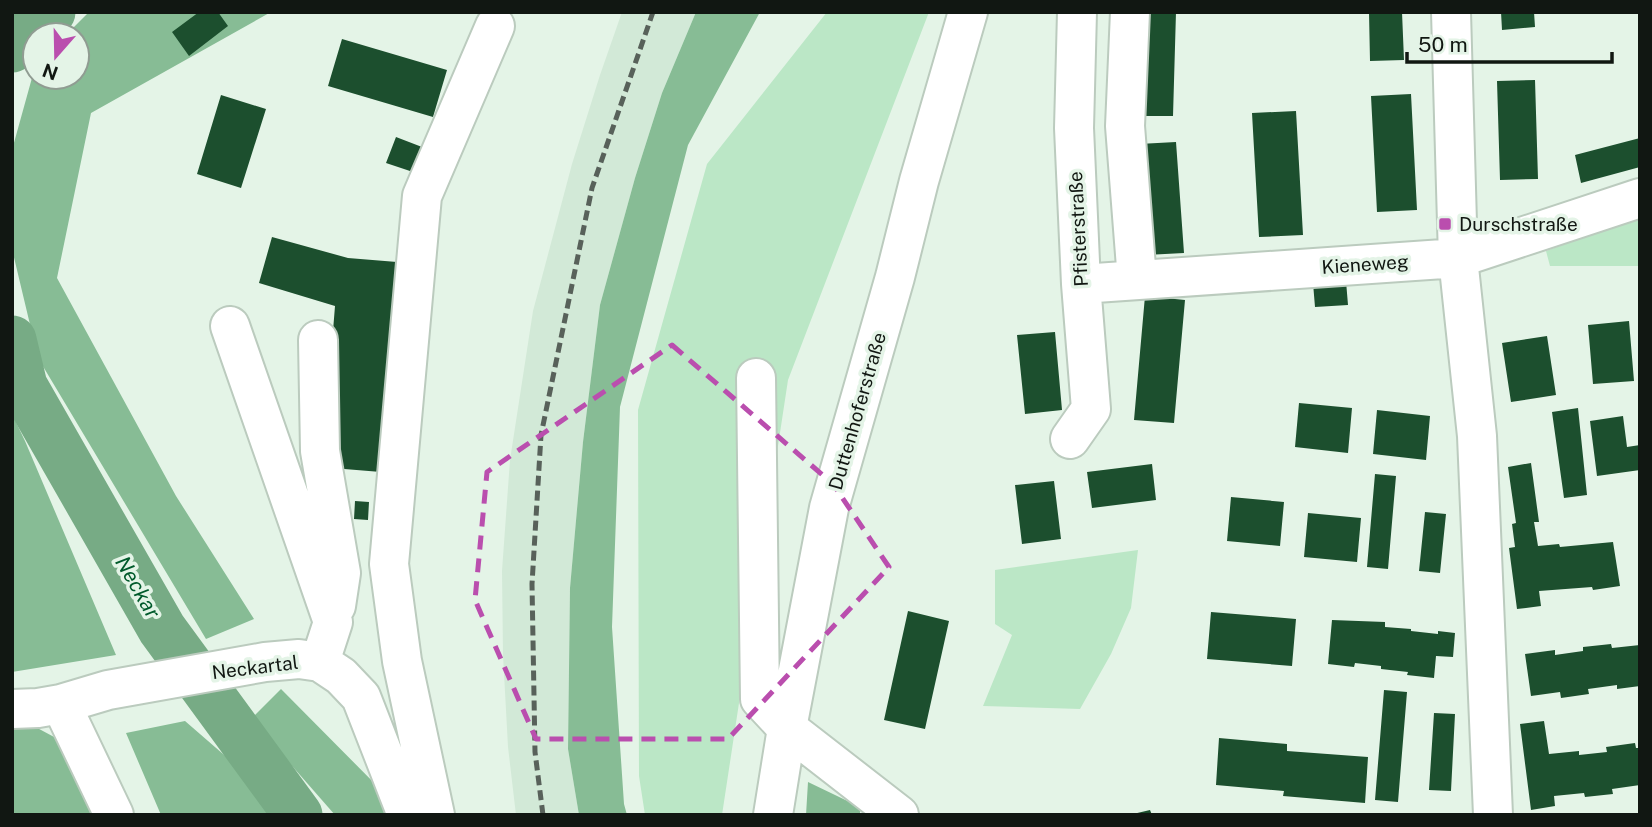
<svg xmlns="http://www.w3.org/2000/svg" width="1652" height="827" font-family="'Public Sans',sans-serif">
<rect width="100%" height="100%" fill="#e4f4e7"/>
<path fill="#d2e9d7" d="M622,12H696L662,93L635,178L600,305L583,442L570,588L568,749L579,815H516L508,747L503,655L502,571L510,460L533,311L572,164L600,75Z"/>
<path fill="#bbe7c6" d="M827,12H929L788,380L722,815H645L639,776L638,410L707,164Z
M1640,217V266H1550L1546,251Z
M1138,550L1131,608L1111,654L1080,709L983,706L1012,635L995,624V570Z"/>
<path fill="#87bc95" d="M89,12H271L91,113L57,278L176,496L254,619L206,639L38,358L12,249V150L35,67V77H77V35H66Z
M696,12H760L688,145L620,407L612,627L624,804L627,815H579L568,749L570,588L583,442L600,305L635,178L662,93Z
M12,414L25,441L116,655L12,672Z
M281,689L393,802L397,815H335L251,719Z
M185,721L276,800L281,815H161L126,733Z
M28,723L69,745L103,815H12V726Z
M808,782L860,807V815H806Z"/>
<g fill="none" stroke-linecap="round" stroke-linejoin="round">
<path stroke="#77ab85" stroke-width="49" d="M12,48L51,12
M12,340L23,386L162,629L298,815"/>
</g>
<path fill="#1c4f2e" d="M199,12H218L228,26L189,56L172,32Z
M1139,12H1176L1173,116H1137Z
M1369,12H1402L1404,60L1370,61Z
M1501,12H1534L1535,27L1502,30Z
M342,39L447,70L433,117L328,86Z
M1535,80L1538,179L1500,180L1497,81Z
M1411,94L1417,210L1377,212L1371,96Z
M221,95L266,109L241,188L197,174Z
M1296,111L1303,235L1259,237L1252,113Z
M396,137L422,147L413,172L386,163Z
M1640,138V167L1581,183L1575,155Z
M1176,142L1184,253L1146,255L1139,144Z
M272,237L348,258L397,262L381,472L332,468L325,431L335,306L259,283Z
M1346,281L1348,305L1315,307L1313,283Z
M1145,296L1185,300L1174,423L1134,420Z
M1629,321L1634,381L1593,384L1588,325Z
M1055,332L1062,410L1025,414L1017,335Z
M1547,336L1556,395L1511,402L1502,343Z
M1299,403L1352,408L1348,453L1295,447Z
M1578,408L1587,495L1564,498L1552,412Z
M1377,410L1430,416L1426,460L1373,454Z
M1623,416L1627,447L1640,445V470L1597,476L1590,421Z
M1531,463L1539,522H1534L1538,546L1559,544L1560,547L1613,542L1620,586L1593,590L1592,587L1539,591L1541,606L1517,609L1509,548L1515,547L1512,524L1516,523L1508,467Z
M1152,464L1156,500L1092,508L1087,472Z
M1375,474L1396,476L1388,569L1367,567Z
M1054,481L1061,539L1022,544L1015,485Z
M1231,497L1284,502L1280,546L1227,541Z
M355,501L369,502L368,520L354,519Z
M1425,512L1446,514L1440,573L1419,571Z
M1308,513L1361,518L1357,562L1304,557Z
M908,611L949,621L925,729L884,720Z
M1211,612L1296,619L1292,666L1207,659Z
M1332,620L1385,622V627L1411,629V631L1438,634V631L1455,633L1453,657L1436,656L1434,678L1407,675L1408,672L1381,669V666L1355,663L1354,667L1328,664Z
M1611,644L1612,648L1640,645V686L1617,689V685L1588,689L1589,694L1561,698L1560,692L1531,696L1525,654L1555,650V655L1583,651V647Z
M1384,690L1407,692L1398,802L1375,800Z
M1434,713L1455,714L1451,791L1429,790Z
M1544,721L1549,754L1579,751V755L1607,752L1606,747L1635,743L1636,748H1640V785L1612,789L1613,794L1585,797L1584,793L1554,796L1555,806L1531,810L1520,724Z
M1219,738L1287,744V751L1368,757L1365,803L1283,796L1284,791L1216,785Z
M1150,810L1152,815H1133V814Z"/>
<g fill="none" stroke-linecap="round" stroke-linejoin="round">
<g stroke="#bbcbbe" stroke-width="42">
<path id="minor" d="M1130,12L1125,126L1137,280
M1451,12L1458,258L1477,436L1493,815
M1081,284L1458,258L1640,198
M230,326L333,622L320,662
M318,340L320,451L341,573L336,606
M756,378L760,699L787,728L899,815
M1070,439L1091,409L1081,284L1074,128L1077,12
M61,704L114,815
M12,709L38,708L61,704L108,690L265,662L299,659L320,662L341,676L361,697L407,815
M435,815L402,661L389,564L422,196L495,26
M773,815L787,728L829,508L895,277L919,181L968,12"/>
</g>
<use href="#minor" stroke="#fff" stroke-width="38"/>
<path stroke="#58615a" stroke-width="5" stroke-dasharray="10 5" stroke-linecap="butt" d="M543,815L535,752L532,584L541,435L592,188L653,12"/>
</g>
<path fill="none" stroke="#ba4eae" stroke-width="5" stroke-dasharray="14 9" stroke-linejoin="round" d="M672,345L833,484L889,567L728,739H536L475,600L487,472Z"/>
<rect fill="#ba4eae" stroke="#e4f4e7" stroke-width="2.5" x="1438" y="217" width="14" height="14" rx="3.5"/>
<g text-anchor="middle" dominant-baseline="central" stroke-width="7" stroke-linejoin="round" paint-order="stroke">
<g font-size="19" fill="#111712" stroke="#e4f4e7" text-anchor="start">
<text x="1459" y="224">Durschstraße</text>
</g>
<g font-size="19" fill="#111712" stroke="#e4f4e7">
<text transform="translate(1078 229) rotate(-93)">Pfisterstraße</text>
<text transform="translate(1365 264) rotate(-4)">Kieneweg</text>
<text transform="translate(857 411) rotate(-74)">Duttenhoferstraße</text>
<text transform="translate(255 667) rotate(-7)">Neckartal</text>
</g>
<g font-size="21" font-style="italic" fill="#005a2b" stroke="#e4f4e7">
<text transform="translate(138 587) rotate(60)">Neckar</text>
</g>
</g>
<rect width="1652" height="827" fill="none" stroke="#111712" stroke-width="28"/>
<g transform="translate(56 56) rotate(200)"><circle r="33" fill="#e4f4e7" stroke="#909c92" stroke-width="2"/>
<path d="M0-5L12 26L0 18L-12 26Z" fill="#ba4eae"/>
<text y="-10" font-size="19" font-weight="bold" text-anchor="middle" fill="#111712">N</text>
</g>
<path d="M1407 52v10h205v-10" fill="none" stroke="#111712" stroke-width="3.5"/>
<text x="1418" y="52" font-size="21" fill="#111712" stroke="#e4f4e7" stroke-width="5" paint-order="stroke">50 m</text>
</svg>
